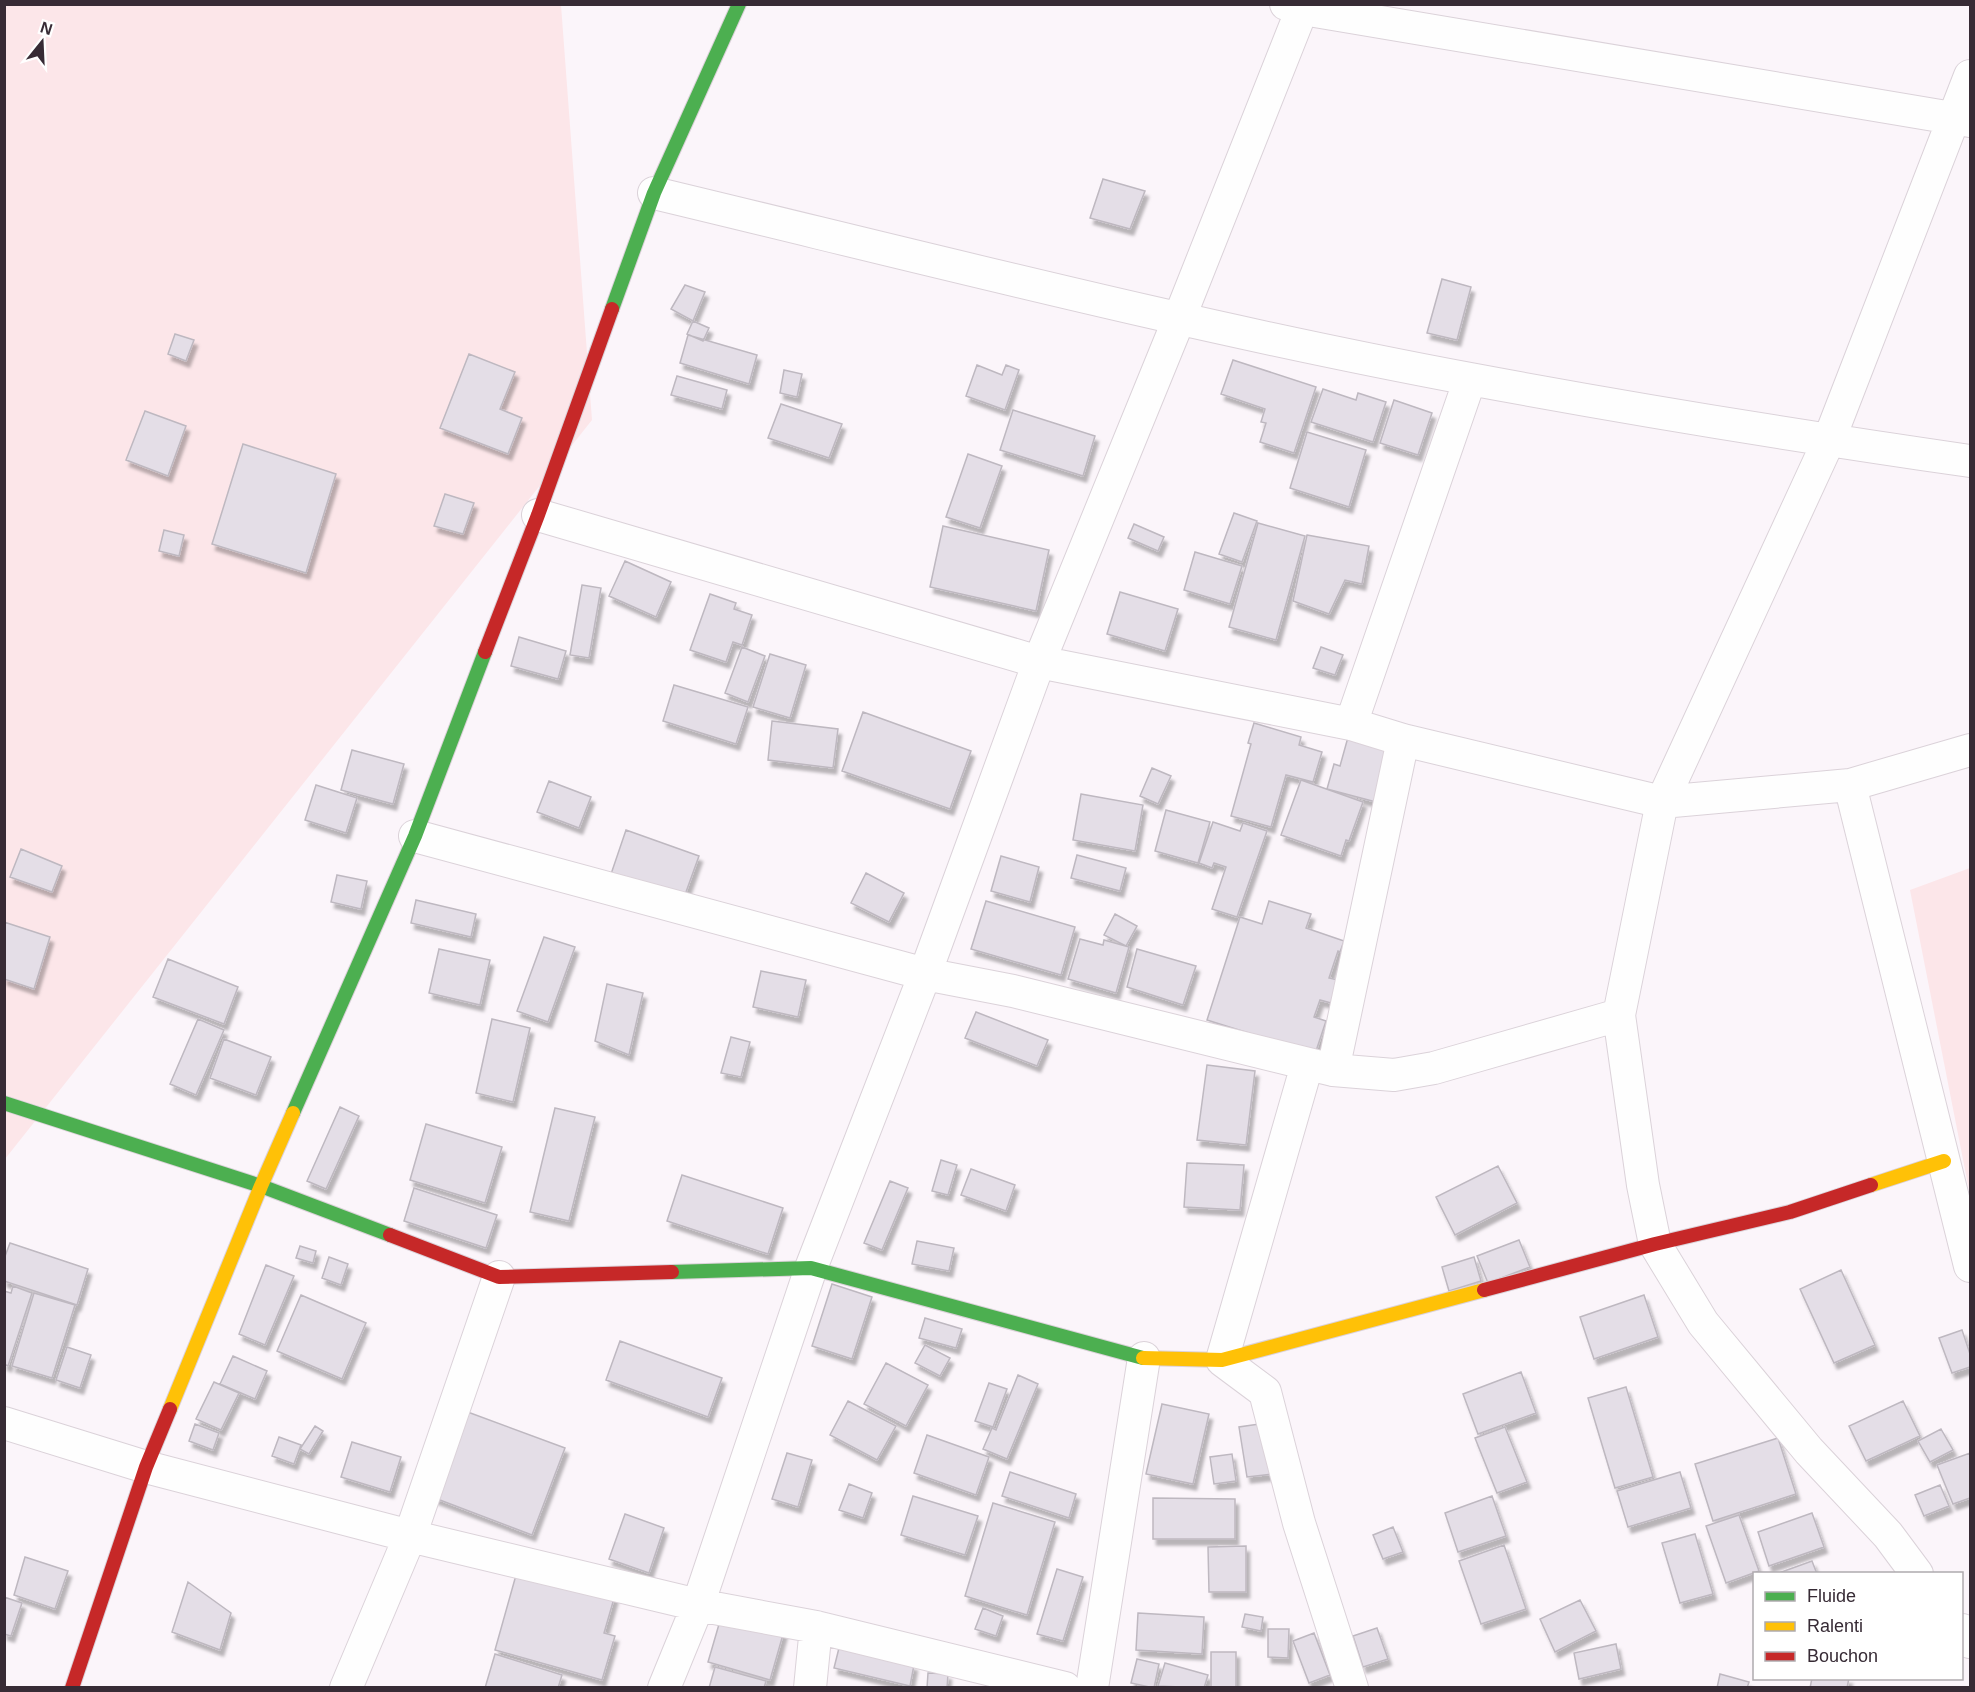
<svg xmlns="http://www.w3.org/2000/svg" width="1975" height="1692" font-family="Arial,sans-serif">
<defs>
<filter id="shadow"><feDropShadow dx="3.5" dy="6" stdDeviation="1.5" flood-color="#0004"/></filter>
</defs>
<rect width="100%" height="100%" fill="#fbf5fa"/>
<path fill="#fce6e9" d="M5,5H561L592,420L5,1159Z
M1970,868V1195L1910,890Z"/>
<path fill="#e4dee7" stroke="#beb8c0" stroke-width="1.5" filter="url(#shadow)" d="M1103,179L1145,191L1130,229L1090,218Z
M1442,279L1471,287L1457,340L1427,333Z
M685,285L705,292L693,321L671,309Z
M693,321L709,328L703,341L687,334Z
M175,334L194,340L186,361L168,354Z
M688,335L757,355L749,384L680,363Z
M469,354L515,372L500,409L522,418L508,454L440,428Z
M1233,360L1316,387L1294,453L1260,442L1266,423L1261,422L1265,409L1221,394Z
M977,365L1002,375L1006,365L1019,370L1005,410L966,396Z
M784,370L802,374L797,397L780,393Z
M677,376L727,390L722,409L671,395Z
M1323,389L1356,400L1358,393L1386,402L1373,442L1311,422Z
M1394,400L1432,413L1418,455L1380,443Z
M781,404L842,424L829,458L768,438Z
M1013,410L1095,436L1083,476L1000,450Z
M145,411L186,426L168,476L126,460Z
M1307,432L1366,450L1349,507L1290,488Z
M243,444L336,474L306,573L212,544Z
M968,454L1002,466L980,528L946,517Z
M445,494L474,503L463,534L434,526Z
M1234,513L1257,521L1242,562L1219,554Z
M1258,523L1305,536L1276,640L1229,627Z
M1134,524L1164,537L1158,551L1128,538Z
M943,526L1049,550L1036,611L930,587Z
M164,530L184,535L179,556L159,551Z
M1307,535L1369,546L1362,584L1345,580L1329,614L1293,601Z
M1195,552L1242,566L1230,604L1184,590Z
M625,561L671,582L656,617L609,596Z
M582,585L601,588L589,658L570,655Z
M1120,592L1178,609L1165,651L1107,634Z
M710,594L736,603L734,609L752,615L742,645L733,642L726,662L690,650Z
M519,637L566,651L558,679L511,666Z
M742,647L765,656L748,702L725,693Z
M1321,647L1343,655L1335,675L1313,668Z
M770,654L806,665L790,718L753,707Z
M674,685L748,707L736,744L663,721Z
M863,712L971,751L950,809L842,771Z
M772,721L838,729L833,768L768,760Z
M1254,723L1301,737L1299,745L1322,752L1313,782L1286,775L1271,827L1231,816L1251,744L1248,743Z
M1350,730L1393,742L1376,802L1327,789L1334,764L1340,766Z
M352,750L404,764L393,804L341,790Z
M1152,768L1171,776L1158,804L1140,796Z
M1301,780L1363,802L1349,841L1346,840L1341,856L1281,835Z
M549,781L591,797L579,828L537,812Z
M316,785L357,798L346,833L305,820Z
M1081,794L1143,805L1135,851L1073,840Z
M1166,810L1210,822L1198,863L1155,851Z
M1213,822L1240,831L1243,823L1267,831L1237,917L1212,909L1226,867L1214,863L1212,868L1199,863Z
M626,830L699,856L682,903L610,877Z
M21,849L62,866L52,892L10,877Z
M1077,855L1126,868L1120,891L1071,878Z
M1001,856L1039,867L1030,902L991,891Z
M866,873L904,893L889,922L851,903Z
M337,875L367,881L361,909L331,902Z
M416,900L476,914L471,937L411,923Z
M986,901L1075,927L1061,975L971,949Z
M1269,901L1311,914L1306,928L1344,941L1340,952L1338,951L1329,978L1338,980L1331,1003L1320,1000L1314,1017L1326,1021L1315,1054L1207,1020L1240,917L1262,924Z
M1115,914L1137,926L1126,946L1104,935Z
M4,922L50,937L34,989L4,979Z
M544,937L575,947L548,1022L517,1011Z
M1080,939L1103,945L1104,940L1129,947L1116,993L1068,979Z
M439,949L490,960L480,1005L429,993Z
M1137,949L1196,966L1183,1005L1127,987Z
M168,959L238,987L224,1024L153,997Z
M761,971L806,980L798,1017L753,1007Z
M607,984L643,993L629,1055L595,1041Z
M976,1012L1048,1040L1037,1066L965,1038Z
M198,1019L224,1030L196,1095L170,1084Z
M492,1019L530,1028L513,1102L476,1093Z
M731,1037L750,1042L741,1077L721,1073Z
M224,1039L271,1057L256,1095L210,1078Z
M1207,1065L1255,1071L1246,1145L1197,1140Z
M340,1107L359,1116L326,1189L307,1181Z
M555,1108L595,1117L569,1221L530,1212Z
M426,1124L502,1147L485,1203L410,1180Z
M941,1160L957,1165L948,1195L932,1191Z
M1187,1163L1244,1165L1240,1210L1184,1207Z
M1498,1166L1517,1203L1455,1235L1436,1197Z
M971,1169L1015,1185L1006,1211L961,1195Z
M682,1175L783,1208L768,1254L667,1221Z
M890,1181L908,1188L882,1250L864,1243Z
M414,1188L497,1215L486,1248L404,1221Z
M1519,1240L1530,1267L1488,1283L1477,1256Z
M917,1241L954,1248L949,1271L912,1264Z
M10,1243L88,1269L77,1305L4,1281V1259Z
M300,1246L316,1251L313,1263L296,1258Z
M329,1257L348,1264L341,1285L322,1278Z
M1474,1257L1481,1281L1449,1291L1442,1267Z
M266,1265L294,1276L265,1345L239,1334Z
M1841,1270L1875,1345L1834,1363L1800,1289Z
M832,1284L872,1297L852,1359L812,1346Z
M13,1286L32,1293L8,1366L4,1364V1291L11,1293Z
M34,1293L75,1305L52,1378L12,1366Z
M301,1295L366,1323L342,1379L277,1351Z
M1644,1295L1658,1337L1594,1359L1580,1317Z
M925,1318L962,1329L956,1348L919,1338Z
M1962,1330L1970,1354V1367L1952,1373L1939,1338Z
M620,1341L722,1378L708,1417L606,1380Z
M925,1345L950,1358L940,1376L915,1363Z
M67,1347L91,1355L80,1388L56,1380Z
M233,1356L267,1371L255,1399L220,1384Z
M886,1363L928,1385L906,1426L864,1404Z
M1521,1372L1536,1413L1478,1434L1463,1394Z
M1018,1375L1038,1384L1007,1459L983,1449L992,1428L996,1430Z
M214,1382L239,1393L221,1430L196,1419Z
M989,1383L1007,1389L993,1427L975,1421Z
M1626,1387L1653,1477L1615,1488L1588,1398Z
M848,1401L896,1426L877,1460L830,1435Z
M1903,1401L1920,1436L1866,1461L1849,1426Z
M1162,1404L1209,1414L1193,1484L1146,1474Z
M465,1411L565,1448L532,1535L432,1497Z
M1266,1423L1273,1474L1247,1477L1239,1427Z
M195,1424L219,1433L213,1450L189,1441Z
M315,1426L323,1431L309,1454L300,1449Z
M1505,1427L1527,1482L1497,1493L1475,1438Z
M1941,1429L1953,1450L1930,1462L1918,1441Z
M927,1435L989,1457L976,1495L914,1473Z
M279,1437L301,1445L294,1464L272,1456Z
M1778,1438L1796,1494L1713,1521L1695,1464Z
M352,1442L401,1457L390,1492L341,1477Z
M787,1453L812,1460L798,1507L772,1499Z
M1970,1453V1498L1953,1504L1937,1465Z
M1232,1454L1236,1481L1214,1484L1210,1457Z
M1010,1472L1076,1494L1069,1518L1002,1496Z
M1680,1472L1691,1508L1628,1527L1617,1491Z
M849,1484L872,1493L863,1518L839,1510Z
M1940,1485L1949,1506L1924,1516L1915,1495Z
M913,1496L978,1516L965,1555L901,1535Z
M1492,1496L1506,1536L1458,1552L1445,1513Z
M1153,1498L1235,1499V1539H1153Z
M993,1503L1055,1522L1027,1615L965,1596Z
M1812,1513L1824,1547L1769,1566L1758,1532Z
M625,1514L664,1528L649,1573L609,1559Z
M1739,1515L1759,1571L1726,1583L1706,1526Z
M1393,1527L1403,1552L1383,1559L1373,1535Z
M1695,1534L1713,1594L1680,1603L1662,1543Z
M1504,1545L1526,1609L1481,1624L1459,1561Z
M1246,1546V1592H1209L1208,1547Z
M25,1557L68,1571L55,1609L14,1595Z
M1812,1561L1817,1574H1776Z
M518,1568L615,1595L604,1633L615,1636L602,1680L495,1650Z
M1057,1569L1083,1577L1063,1641L1037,1634Z
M188,1582L231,1613L220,1650L172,1632Z
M4,1597L22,1603L11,1636L4,1634Z
M1580,1600L1596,1631L1555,1652L1540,1619Z
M983,1608L1003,1616L996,1636L975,1629Z
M1138,1613L1204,1617L1202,1654L1136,1650Z
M722,1614L784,1631L770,1680L708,1662Z
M1245,1614L1263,1617L1261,1631L1242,1627Z
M1377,1628L1388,1659L1363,1667L1353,1636Z
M1268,1629H1289L1288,1658L1268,1657Z
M1314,1633L1330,1675L1309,1683L1293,1641Z
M1616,1644L1621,1669L1579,1679L1574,1653Z
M839,1648L914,1665L910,1686L834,1668Z
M1211,1652H1236V1688H1211Z
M495,1654L562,1675L558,1688H485Z
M1137,1659L1159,1664L1154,1688L1131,1683Z
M1165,1663L1208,1675L1204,1688L1158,1686Z
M715,1667L766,1681L764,1688H709Z
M928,1673L948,1674L947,1688H927Z
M1720,1674L1749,1682L1747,1688H1717Z
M1812,1678H1849L1847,1688H1810Z"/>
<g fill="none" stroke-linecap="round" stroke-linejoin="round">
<g stroke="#dbd2d9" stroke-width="34">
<path id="street" d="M1286,4L1303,9L1970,121
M654,193C925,258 1196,328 1470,379C1636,410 1804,437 1970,461
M538,515L1039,662L1351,724L1403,740L1662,802L1850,785L1970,750
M1351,724L1470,379
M1850,785L1970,1266
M415,836L925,974L1013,991L1333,1070L1394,1075L1434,1068L1619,1015
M1307,1065L1222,1360L1265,1392L1299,1523L1352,1688
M1333,1070L1403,740
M4,1423L146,1467L410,1536L698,1605L816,1627L1065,1688
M1917,1574L1888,1535L1809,1451L1703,1323L1655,1244L1643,1185L1619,1015L1662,802L1829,440L1970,76
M1962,1630L1970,1642
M346,1688L410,1536L499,1277
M664,1688L698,1605L811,1268L925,974L1039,662L1179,319L1304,4
M810,1688L816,1627
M1092,1688L1144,1358"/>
</g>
<g stroke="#dbd2d9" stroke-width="16">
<path id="fast" d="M612,309L654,193L739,4
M4,1103L261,1186L390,1235
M293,1113L415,836L485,652
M672,1272L811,1268L1143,1358"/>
</g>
<g stroke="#dbd2d9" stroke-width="16">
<path id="slow" d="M1871,1185L1944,1161
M1143,1358L1222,1360L1484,1290
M170,1409L261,1186L293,1113"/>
</g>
<g stroke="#dbd2d9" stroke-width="16">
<path id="jam" d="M485,652L538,515L612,309
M390,1235L499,1277L672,1272
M1484,1290L1655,1244L1790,1212L1871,1185
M72,1688L146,1467L170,1409"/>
</g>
<use href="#street" stroke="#fefefe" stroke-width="32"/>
<use href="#fast" stroke="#4caf50" stroke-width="14"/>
<use href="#slow" stroke="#ffc107" stroke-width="14"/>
<use href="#jam" stroke="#c62828" stroke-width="14"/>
</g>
<rect width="1975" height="1692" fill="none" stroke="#372b35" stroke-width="12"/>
<rect x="1753" y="1572" width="210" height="108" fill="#ffffff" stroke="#afaaae" stroke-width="1.5"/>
<rect x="1765" y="1592" width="30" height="9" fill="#4caf50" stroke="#afaaae" stroke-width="1.5"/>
<text x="1807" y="1602" font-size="18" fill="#372b35">Fluide</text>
<rect x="1765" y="1622" width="30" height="9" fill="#ffc107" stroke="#afaaae" stroke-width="1.5"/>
<text x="1807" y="1632" font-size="18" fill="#372b35">Ralenti</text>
<rect x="1765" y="1652" width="30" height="9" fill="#c62828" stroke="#afaaae" stroke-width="1.5"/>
<text x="1807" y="1662" font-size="18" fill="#372b35">Bouchon</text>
<g transform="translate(42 42) rotate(18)" stroke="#ffffff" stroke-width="4.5" paint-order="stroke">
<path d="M0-4.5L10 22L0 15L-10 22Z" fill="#372b35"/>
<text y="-9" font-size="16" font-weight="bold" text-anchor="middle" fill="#372b35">N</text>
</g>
</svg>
